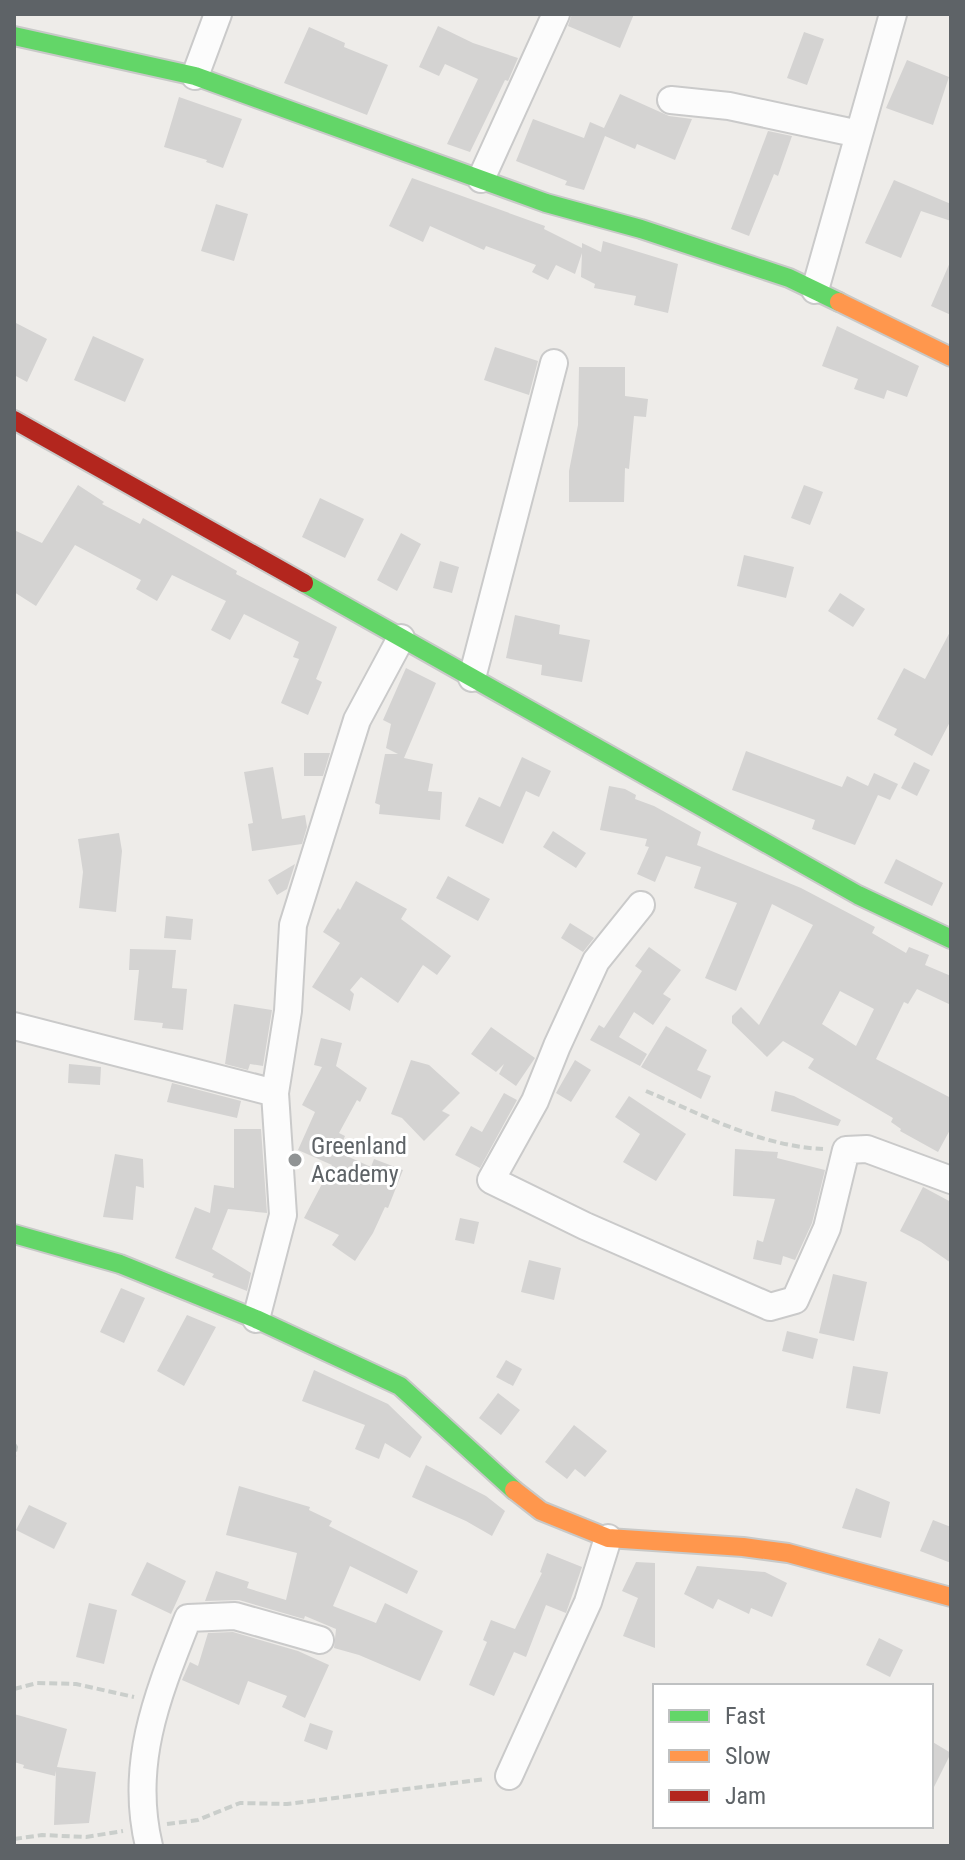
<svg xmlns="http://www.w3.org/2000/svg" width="965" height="1860" font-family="'Roboto Condensed',sans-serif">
<rect width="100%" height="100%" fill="#eeece9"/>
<path fill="#d4d3d2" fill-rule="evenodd" d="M572,14H634L620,48L568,26Z
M438,26L473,43L518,58L508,81L505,80L470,152L447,144L478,79L445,64L439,76L419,67Z
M309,27L345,43L344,47L388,65L367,115L284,83Z
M804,32L824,39L807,85L787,78Z
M907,60L949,77L933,125L886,108Z
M620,94L669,116L692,119L675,160L637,144L635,149L605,136L584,190L565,185L567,181L516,161L533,119L584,138L590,122L604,128Z
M179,97L242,119L223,168L206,162L207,160L164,147Z
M768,131L792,136L778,176L774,174L749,236L731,229Z
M412,178L545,226L544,229L582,248V243L601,252L603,241L678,264L668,313L634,305L636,296L594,288L595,284L581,277L582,253L575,274L556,265L548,280L532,272L536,265L486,246L484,250L430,226L423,242L389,226Z
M894,180L951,204V221L921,211L901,258L865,243Z
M216,204L248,214L234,261L201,251Z
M951,260V315L931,306Z
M14,322L47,339L27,382L14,375Z
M837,326L919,366L907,397L887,390L884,399L854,389L858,379L822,366Z
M93,336L144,359L125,402L74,380Z
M495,347L538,361L529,395L484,380Z
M579,367H625V396L648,399L646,417L634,416L629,469L625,468L624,502H569V471L578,425Z
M78,485L104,502L102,504L140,524L143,518L237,571L236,574L337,627L316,679L322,682L308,715L281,703L299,659L293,657L299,642L244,614L230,640L211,630L226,601L172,575L157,601L136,589L141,580L75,545L36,606L14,592V530L42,543Z
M804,485L823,492L810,525L791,518Z
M320,498L364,519L345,558L302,537Z
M401,533L421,544L397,591L377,580Z
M744,555L794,567L786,598L737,586Z
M440,561L459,567L452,593L433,588Z
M840,593L865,609L853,627L828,611Z
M515,615L560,625L559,634L590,640L582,682L541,675L542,665L506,658Z
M951,630V720L932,756L894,735L897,729L877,719L904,668L925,679Z
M406,668L436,683L404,758L433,764L428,791L442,792L440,820L379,814L380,805L375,803L385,754H398L386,748L391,724L383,720Z
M746,751L842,787L847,776L868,786L874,773L898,784L890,800L878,795L855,845L812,829L815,820L732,790Z
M304,753H330L323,776H304Z
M522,757L551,771L539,797L526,791L503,844L465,826L479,797L500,807Z
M914,762L930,770L917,796L901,788Z
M273,767L282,819L305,815L307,827L302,844L252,851L248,824L253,823L244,772Z
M609,786L625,789L636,795L635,799L654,806L701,832L697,845L801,888L875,927L872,933L906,953L909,947L929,955L925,965L951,976V1005L917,989L908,1004L904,1002L876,1059L951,1098V1128L938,1152L900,1131L901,1129L891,1122L893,1118L808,1068L814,1059L783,1041L767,1057L732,1023V1016L741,1007L759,1025L813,925L772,904L736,991L705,978L737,903L694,888L701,867L666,856L655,882L637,874L649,847L645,846L647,839L600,830ZM840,991L874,1009L856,1046L822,1024Z
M553,831L586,853L576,868L543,847Z
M119,833L122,851L116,912L79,908L83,872L78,839Z
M896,859L943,883L932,906L884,883Z
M295,864L287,889L277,895L268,880Z
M448,876L490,899L478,921L436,898Z
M356,881L407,909L401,919L451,956L437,975L423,965L398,1003L361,977L350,990L354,994L350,1011L312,987L340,943L323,932L338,908L340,910Z
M166,916L193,919L191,940L164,938Z
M570,923L594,938L583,952L561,938Z
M649,947L681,970L663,994L671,999L653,1025L634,1012L619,1037L647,1054L640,1066L590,1040L599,1025L604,1028L642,971L635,966Z
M130,949L176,950L172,988L187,989L183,1030L162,1028L163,1023L134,1020L139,970H129Z
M234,1004L272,1010L263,1066L250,1064L248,1070L225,1064Z
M666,1026L707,1050L697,1070L711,1076L701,1099L641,1067Z
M491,1027L535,1058L516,1086L499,1074L504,1064L496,1072L471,1054Z
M321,1038L342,1043L336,1066L367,1088L360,1102L357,1100L339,1133L345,1136L338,1152L371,1167L374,1159L403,1170L388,1208L385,1207L373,1233L355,1261L332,1245L339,1235L304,1218L332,1165L298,1150L315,1112L302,1105L322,1067L314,1065Z
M411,1060L429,1065L460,1093L442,1111L450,1115L424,1141L402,1118L391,1114Z
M575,1060L591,1070L571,1102L556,1093Z
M69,1064L101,1067L100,1085L68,1083Z
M172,1083L241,1101L237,1118L167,1102Z
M775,1091L794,1096L841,1120L838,1126L771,1111Z
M504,1093L517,1100L480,1168L455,1155L471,1126L482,1132Z
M629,1096L686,1134L656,1181L623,1162L640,1134L615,1117Z
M234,1129H261L267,1213L228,1209L212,1249L251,1273L247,1291L212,1277L214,1274L175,1258L195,1207L210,1213L214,1185L234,1188Z
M735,1149L778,1152L777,1158L825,1170L812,1223L795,1260L783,1256L781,1265L753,1259L757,1240L763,1242L775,1199L733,1196Z
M115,1154L143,1159L144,1188L136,1186L133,1220L103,1217Z
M923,1187L951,1202V1263L921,1242L900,1231Z
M460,1218L479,1222L474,1244L455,1240Z
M529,1260L561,1268L554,1300L521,1292Z
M833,1274L867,1282L854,1341L819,1333Z
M121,1288L145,1298L124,1343L100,1332Z
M187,1315L216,1327L184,1386L157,1371Z
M787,1331L818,1339L813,1359L782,1351Z
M506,1360L522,1369L513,1386L496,1377Z
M853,1366L888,1372L880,1414L846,1408Z
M314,1370L388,1404L422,1437L410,1458L385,1443L379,1459L355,1449L365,1425L302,1401Z
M498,1393L520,1410L501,1435L479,1418Z
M574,1425L607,1451L585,1477L575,1469L567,1479L545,1462Z
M426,1465L486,1496L505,1511L492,1536L466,1521L412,1497Z
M239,1486L310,1507L309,1510L332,1521L329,1526L418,1571L407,1594L350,1566L333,1606L376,1623L385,1603L443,1631L420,1681L359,1655L334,1648L336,1629L305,1616L304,1619L239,1600L205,1601L216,1571L249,1582L247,1588L286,1600L297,1553L226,1535Z
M856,1488L890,1502L881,1538L842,1528Z
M29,1505L67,1523L54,1549L16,1530Z
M933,1520L951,1527V1563L920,1551Z
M547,1553L582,1567L566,1613L546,1605L526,1657L514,1652L494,1696L469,1685L487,1642L483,1640L491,1620L515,1629L542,1573L540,1572Z
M147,1562L186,1581L171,1614L131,1595Z
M636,1562L655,1563V1648L623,1636L638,1598L622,1591Z
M697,1566L765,1572L787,1583L772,1617L751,1608L749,1614L718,1599L713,1609L684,1594Z
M89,1603L117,1610L104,1664L76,1657Z
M233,1632L298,1651L329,1665L305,1718L282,1707L287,1696L248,1681L239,1705L182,1680L190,1662L198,1666L208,1633Z
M879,1638L903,1650L890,1677L866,1665Z
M14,1714L67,1729L57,1767L96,1772L89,1823L54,1825L56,1771L55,1776L23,1768L24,1765L14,1762Z
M310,1723L333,1731L327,1750L304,1741Z
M931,1741L951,1753L931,1793Z"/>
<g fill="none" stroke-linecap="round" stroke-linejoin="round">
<g stroke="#cacaca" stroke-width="30">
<path id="street" d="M195,76L218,14
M671,100L729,106L859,134
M481,179L556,14
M815,290L893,14
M472,678L554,363
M641,905L596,961L557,1046L535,1101L491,1180L585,1226L770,1307L795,1300L827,1228L846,1150L867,1149L951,1180
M14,1026L275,1093
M256,1319L283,1215L275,1093L288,1011L293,925L357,720L401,638
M509,1776L588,1602L608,1538
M149,1846C129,1763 158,1694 188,1618L235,1616L320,1640"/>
</g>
<g stroke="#c8c9c8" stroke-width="22">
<path id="fast" d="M14,36L195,76L546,203L641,229L789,278L839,302
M304,583L858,895L951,939
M14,1234L120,1264L256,1319L400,1386L514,1490"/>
</g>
<g stroke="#c8c9c8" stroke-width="22">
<path id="slow" d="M839,302L951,357
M514,1490L541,1511L608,1538L743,1547L788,1553L951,1597"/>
</g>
<g stroke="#c8c9c8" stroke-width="22">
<path id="jam" d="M14,420L304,583"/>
</g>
<path stroke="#cacecb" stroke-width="4" stroke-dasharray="8 4" stroke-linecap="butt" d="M646,1091C703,1115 760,1146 823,1149
M14,1444L16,1447L14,1457
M14,1689L37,1683L76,1684L134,1697
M167,1824L198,1820L240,1803L287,1804L485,1779
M14,1839L42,1835L86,1837L123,1831"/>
<use href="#street" stroke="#fcfcfc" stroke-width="26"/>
<use href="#fast" stroke="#63d668" stroke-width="18"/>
<use href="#slow" stroke="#ff974d" stroke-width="18"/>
<use href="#jam" stroke="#b3261e" stroke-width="18"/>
</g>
<circle fill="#909394" stroke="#fff" stroke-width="3" cx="295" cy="1160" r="8"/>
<g text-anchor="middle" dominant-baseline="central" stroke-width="6" stroke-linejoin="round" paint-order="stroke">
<g font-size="24" fill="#5e6367" stroke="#fff" text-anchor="start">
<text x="311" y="1146">Greenland<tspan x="311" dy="28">Academy</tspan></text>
</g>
</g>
<rect width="965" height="1860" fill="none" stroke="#5e6367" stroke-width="32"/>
<rect x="653" y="1684" width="280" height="144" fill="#ffffff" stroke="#bfc1c2" stroke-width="2"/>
<rect x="669" y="1710" width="40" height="12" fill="#63d668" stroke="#bfc1c2" stroke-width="2"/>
<text x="725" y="1724" font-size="24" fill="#5e6367">Fast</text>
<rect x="669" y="1750" width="40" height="12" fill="#ff974d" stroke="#bfc1c2" stroke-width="2"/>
<text x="725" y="1764" font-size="24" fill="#5e6367">Slow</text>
<rect x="669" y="1790" width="40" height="12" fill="#b3261e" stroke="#bfc1c2" stroke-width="2"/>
<text x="725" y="1804" font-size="24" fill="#5e6367">Jam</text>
</svg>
